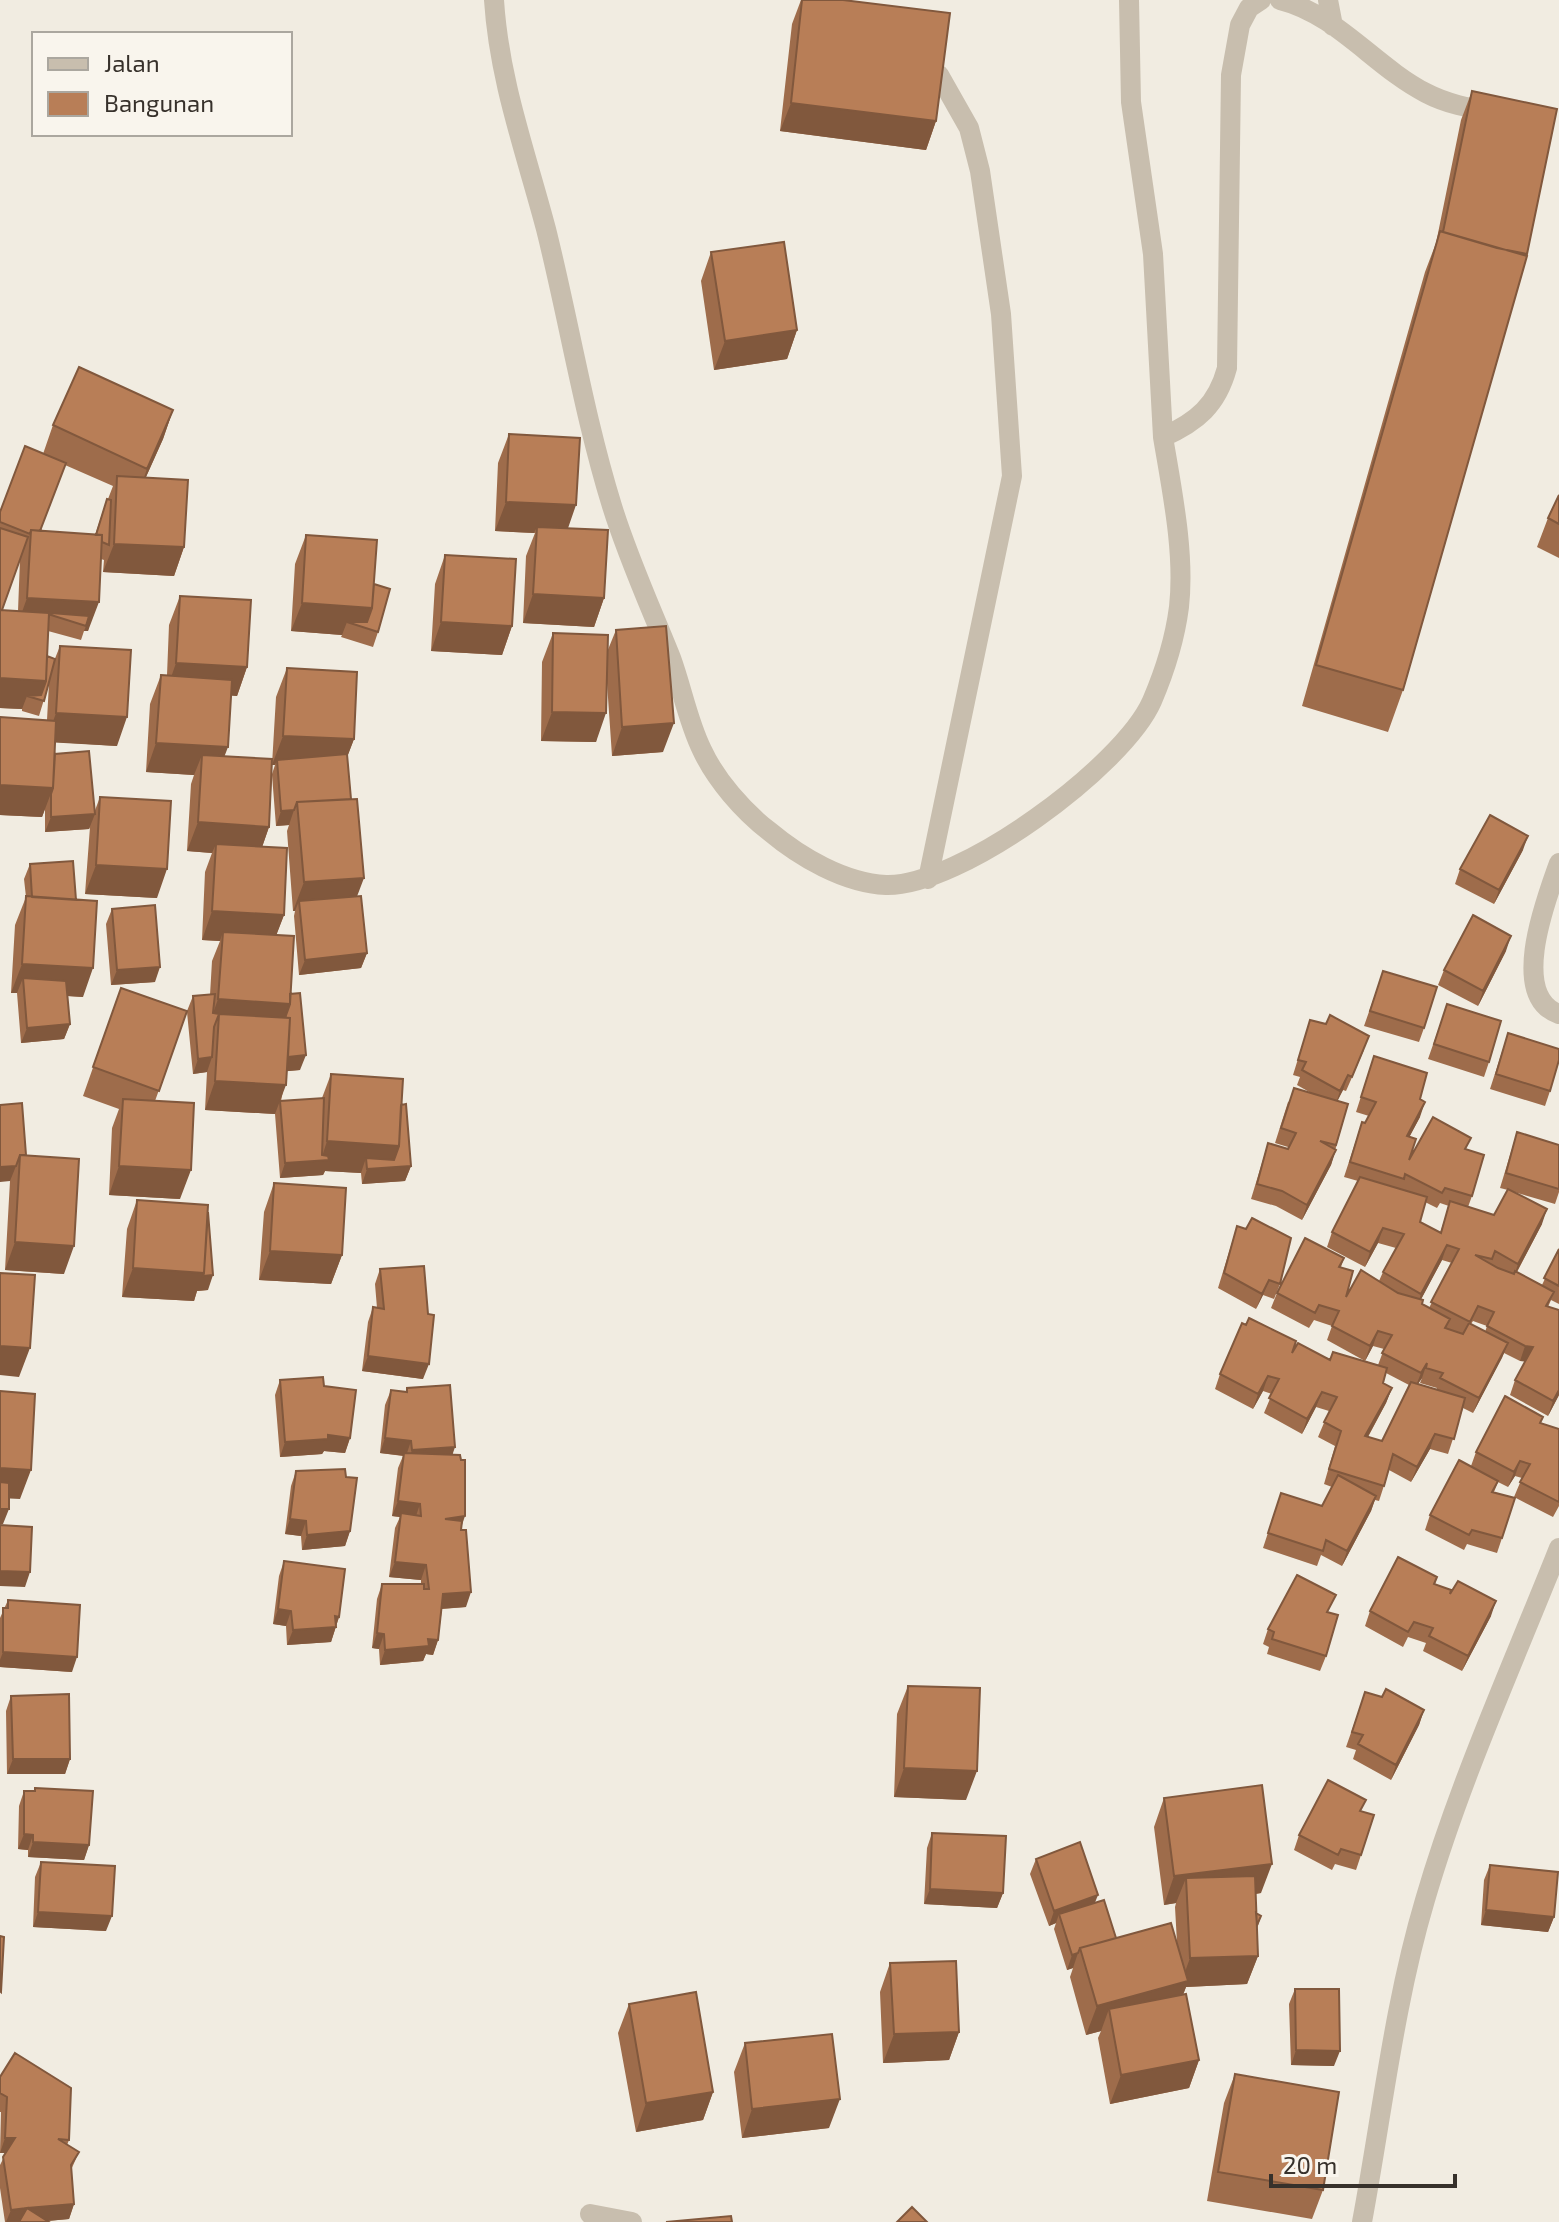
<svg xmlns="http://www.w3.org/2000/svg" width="1559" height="2222" font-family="'Exo 2',sans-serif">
<rect width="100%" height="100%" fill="#f1ece1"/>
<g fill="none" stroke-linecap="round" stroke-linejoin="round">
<path stroke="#c8beae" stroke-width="20" d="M494,0C499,80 526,153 546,229C569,321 584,416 612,506C628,558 651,608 671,658C682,688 688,722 702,750C716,780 743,811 769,831C800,857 844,883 886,885C959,887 1123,767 1152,701C1164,673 1175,638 1179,607C1185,553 1172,491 1163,437
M1129,0L1131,102L1153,254L1163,437C1197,422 1217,405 1227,368L1231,75L1240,25L1249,8L1261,0
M1280,0C1337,14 1375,67 1426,93C1447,104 1469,108 1492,112
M1328,0L1333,26
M1559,863C1547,897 1508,996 1559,1014
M928,879L1012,476L1001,314L980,171L969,128L939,75
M590,2214L632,2222
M1362,2222C1382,2115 1394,2004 1425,1900C1460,1780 1513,1664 1559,1548"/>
</g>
<path fill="#9e6c4b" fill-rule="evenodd" d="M801,0L936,121L926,150L780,131L792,24Z
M1472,91L1557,109L1526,256L1403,690L1388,732L1302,706L1425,272L1436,243L1461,120Z
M711,252L797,330L787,359L714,370L701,281Z
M173,410L163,439L146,477L184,547L174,576L103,572L104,560L101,559L88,631H84L81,640L48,631L47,656L54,661L60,646L117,746L55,742V754L94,813L100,797L157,898L85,894L90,827L89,829L45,832V809L42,817L0,815V717L47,720L49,683L39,716L22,711V709L0,708V512L43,454L53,425ZM65,465L113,486L108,499H107L95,535L40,531ZM24,548L20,559L18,611L2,610Z
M509,434L568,528L606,571L604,598L594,627L523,623L526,556L535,533L495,531L498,463Z
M1559,495V558L1537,547L1548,518Z
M306,535L374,584L378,632L373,647L341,637L342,635L291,631L295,564Z
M445,555L513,607L512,626L502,655L431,651L435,584Z
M180,596L247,667L237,696L231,695L224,756L272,774L275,765H272L276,697L287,668L355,722L354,739L347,757L357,896L367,953L361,968L299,975L294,916L295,911H293L287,831L289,825L276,826L272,775L269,827L262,847L284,915L276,935L290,994L300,1070L287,1071L281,1101L322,1098L331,1074L401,1105L411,1166L405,1181L362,1184L361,1173L325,1171L323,1175L280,1178L275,1114L205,1110L207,1072L193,1074L187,1012L155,1101L180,1199L109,1195L112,1128L119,1109L83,1096L121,988L187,1011L193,996L210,995L212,961L220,941L202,940L205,872L212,853L187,851L191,784L194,775L146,772L150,704L161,675H167L169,625Z
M616,630L663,752L612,756L607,683L596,742L541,741L542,662L553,633L607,652Z
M1523,850L1494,904L1455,884L1460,869Z
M30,864L83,997L67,996L70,1024L64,1039L21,1043L17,993H11L15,925L26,897L24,879Z
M112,909L155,982L111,985L106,924Z
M1506,951L1478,1006L1438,985L1444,970Z
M1378,986L1424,1028L1419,1042L1364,1026Z
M1442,1019L1489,1062L1484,1077L1428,1059Z
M1310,1020L1364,1050L1346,1091L1343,1090L1337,1101L1348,1104L1331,1165L1302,1220L1276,1206L1251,1199L1268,1143L1288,1149V1147L1275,1143L1288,1102L1311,1093L1297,1085L1300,1077L1293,1075Z
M1508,1033L1550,1091L1545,1106L1490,1089Z
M1374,1056L1420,1099V1117L1409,1137V1160L1466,1150L1472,1196L1468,1207L1494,1215L1508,1190L1500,1188L1517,1132L1559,1145V1192L1555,1204L1514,1192L1542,1224L1517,1272L1542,1285L1559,1249V1304L1551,1300L1548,1307L1559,1310V1395L1548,1416L1510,1395L1515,1380L1525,1361H1520L1504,1353L1473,1413L1463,1408L1448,1454L1430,1449L1411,1482L1389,1470L1379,1501L1375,1500L1371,1511L1342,1566L1321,1555L1317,1566L1263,1548L1281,1493L1322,1506L1332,1487L1324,1484L1335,1446L1318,1437L1329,1411L1316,1407L1302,1434L1264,1413L1272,1394L1263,1391L1253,1409L1215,1389L1220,1374L1292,1353L1330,1360L1365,1361L1327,1340L1332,1326L1314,1320L1309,1328L1271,1308L1277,1293L1344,1258L1341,1267L1346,1297L1379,1281L1383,1272L1396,1248L1378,1243L1365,1267L1327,1247L1332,1232L1358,1181L1344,1177L1362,1122L1365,1123L1369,1116L1356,1112ZM1425,1202L1437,1208L1440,1203L1449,1206L1440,1233L1420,1222ZM1442,1260L1452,1263L1429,1308L1422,1304L1421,1299ZM1473,1321L1487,1326L1485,1332L1471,1324ZM1373,1346L1384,1349L1378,1365L1365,1361ZM1386,1373L1409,1385L1382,1441L1368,1437L1386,1403L1392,1388L1383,1383ZM1422,1378L1420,1383L1437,1388L1436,1390L1418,1384Z
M0,1105L26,1155L64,1274L5,1270L10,1181Z
M274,1183L342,1255L331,1284L259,1280L264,1212Z
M137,1200L208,1290L197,1291L194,1301L122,1297L127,1229Z
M1237,1226L1280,1284L1274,1299L1263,1295L1256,1309L1218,1288Z
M380,1269L428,1314L423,1379L362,1371L368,1322L373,1307L377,1308L375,1284Z
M280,1380L324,1386L350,1438L345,1453L324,1451L322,1454L280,1457L275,1395Z
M407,1388L453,1454L461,1528L466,1607L442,1609L438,1640L433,1655L426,1654L423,1661L380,1665L379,1649L372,1648L377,1599L382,1584H421V1580L389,1577L395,1528L400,1517L392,1516L398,1468L403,1456L380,1453L385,1405L391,1390L406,1392Z
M1541,1423L1559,1429V1506L1553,1517L1514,1497L1522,1478L1515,1476L1508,1487L1498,1482L1494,1492L1502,1538L1497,1553L1467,1544L1464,1550L1425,1530L1430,1515L1471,1466L1476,1452Z
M296,1471L350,1531L345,1546L302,1550L301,1536L285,1534L291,1486Z
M284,1561L339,1617L331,1642L287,1645L286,1626L273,1624L279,1576Z
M1437,1577L1435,1584L1491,1616L1462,1671L1423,1651L1426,1643L1408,1637L1403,1647L1365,1626L1370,1611Z
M8,1600L72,1672L0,1667V1618Z
M1329,1612L1326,1656L1320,1671L1267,1654L1269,1647L1263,1644L1268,1629Z
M908,1686L966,1800L894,1797L897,1714Z
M11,1696L70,1759L65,1774H7L6,1711Z
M1360,1707L1424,1710L1419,1725L1391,1780L1353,1759L1356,1750L1346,1747Z
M35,1788L89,1845L84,1860L28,1857V1850L18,1849L19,1806L24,1791H34Z
M1164,1798L1261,1893L1256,1894V1913L1261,1916L1257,1929L1258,1956L1247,1984L1186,1987L1183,1995L1199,2060L1189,2088L1110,2104L1098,2038L1101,2031L1086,2035L1070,1977L1073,1968L1067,1970L1054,1929L1056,1923L1049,1926L1030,1874L1036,1859L1095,1903L1116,1938L1177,1943L1175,1907L1176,1903L1164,1905L1154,1827Z
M1362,1811L1361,1855L1356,1870L1335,1864L1332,1870L1294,1850L1299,1835Z
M932,1833L1003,1893L997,1908L924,1904L927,1848Z
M41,1862L106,1931L33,1927L35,1877Z
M1490,1865L1554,1917L1548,1932L1481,1925L1484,1880Z
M890,1963L959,2032L949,2060L883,2063L880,1992Z
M1295,1989L1334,2066L1291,2065L1289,2004Z
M629,2004L713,2092L703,2120L636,2132L618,2033Z
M745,2043L829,2128L742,2138L734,2072Z
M1235,2074L1323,2190L1312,2219L1207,2201L1224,2103Z
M0,2077L69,2140L67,2145L79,2152L71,2170L74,2204L69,2219L47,2221L49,2222H5L0,2188V2165L6,2153H0L1,2112H0Z"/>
<path fill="#81583d" d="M791,103L936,121L926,150L780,131Z
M797,330L787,359L714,370L725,341Z
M173,410L163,439L137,497L147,469Z
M506,502L576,505L566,534L537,527L534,533L495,531Z
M114,544L184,547L174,576L103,572Z
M533,594L604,598L594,627L523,623Z
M27,598L99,602L88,631H84L86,626L51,613L46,628L17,626Z
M302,603L372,608L365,628L347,622L342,635L291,631Z
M441,622L506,626H512L502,655L431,651Z
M176,663L247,667L237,696L166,692Z
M0,678L46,681L39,699L27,696L22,709L0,708Z
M552,712L606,713L596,742L541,741Z
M56,713L127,717L117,746L46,742Z
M674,723L663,752L612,756L622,727Z
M283,736L354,739L343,768L277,760L275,765H272Z
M156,743L228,747L217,776L202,755L194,775L146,772Z
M0,785L53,788L42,817L0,815Z
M294,810L289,825L276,826L281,811Z
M95,814L89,829L45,832L51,817Z
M198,822L269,827L259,856L216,844L212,853L187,851Z
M1528,836L1523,850L1494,904L1499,890Z
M96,865L167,869L157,898L85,894Z
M364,878L353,907L299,901L295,911H293L304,882Z
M212,911L284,915L273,944L223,932L220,941L202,940Z
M1511,936L1506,951L1478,1006L1483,991Z
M367,953L361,968L299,975L305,960Z
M22,964L93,968L83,997L24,993L23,978L17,993H11Z
M160,967L155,982L111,985L117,970Z
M218,999L290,1004L280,1032L219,1014L208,1028Z
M70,1024L64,1039L21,1043L27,1028Z
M306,1055L300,1070L278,1072L284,1057Z
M212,1057L207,1072L193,1074L198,1059Z
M1348,1075L1343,1090L1335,1106L1340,1091Z
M215,1081L286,1085L275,1114L205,1110Z
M1425,1102L1420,1117L1402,1151L1407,1136Z
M327,1141L399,1146L411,1166L405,1181L362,1184L367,1169L366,1158L361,1173L325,1171L323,1175L280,1178L285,1163L321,1160Z
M1336,1150L1331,1165L1302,1220L1307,1205Z
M16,1166L10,1181L0,1182V1167Z
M119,1166L191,1170L180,1199L109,1195Z
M1547,1209L1542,1224L1513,1279L1518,1264Z
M1383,1228L1378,1243L1365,1267L1370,1252Z
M15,1242L74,1246L64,1274L5,1270Z
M1447,1245L1442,1260L1416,1309L1421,1294Z
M270,1251L342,1255L331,1284L259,1280Z
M133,1268L204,1273L213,1275L208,1290L197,1291L194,1301L122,1297Z
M1269,1280L1263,1295L1256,1309L1262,1294Z
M1378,1331L1373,1346L1365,1361L1370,1346Z
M1508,1343L1502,1358L1473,1413L1479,1398Z
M0,1346L30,1348L19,1377L0,1375Z
M1525,1346L1533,1347L1527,1362L1520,1361Z
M368,1356L429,1364L423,1379L362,1371Z
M1427,1363L1422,1378L1415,1388L1421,1373Z
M1268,1376L1263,1391L1253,1409L1258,1394Z
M1392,1388L1386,1403L1360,1451L1365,1436Z
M1559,1390V1395L1548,1416L1553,1401Z
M1322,1392L1316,1407L1302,1434L1307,1419Z
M1435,1434L1430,1449L1411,1482L1417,1467Z
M328,1435L350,1438L345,1453L324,1451L322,1454L280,1457L285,1442Z
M385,1438L411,1441L406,1456L380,1453Z
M455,1447L450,1462L406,1465L412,1450Z
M1520,1461L1515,1476L1508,1487L1514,1472Z
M0,1468L31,1470L20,1499L0,1498Z
M1376,1496L1371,1511L1342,1566L1347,1551Z
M398,1501L420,1504L415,1519L401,1513L400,1517L392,1516Z
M0,1509H9L3,1524H0Z
M465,1516L460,1531L445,1519Z
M290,1519L306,1521L301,1536L285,1534Z
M350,1531L345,1546L302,1550L307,1535Z
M395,1562L426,1565L421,1580L389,1577Z
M0,1571L30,1572L25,1587L0,1586Z
M471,1592L466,1607L438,1609L443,1594Z
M1496,1601L1491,1616L1462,1671L1468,1656Z
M278,1609L291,1611L286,1626L273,1624Z
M335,1616L339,1617L331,1642L287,1645L293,1630Z
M377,1633L384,1634L379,1649L372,1648Z
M428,1639L438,1640L433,1655L426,1654L423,1661L380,1665L385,1650Z
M3,1652L77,1657L72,1672L0,1667V1660Z
M1424,1710L1419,1725L1391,1780L1396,1765Z
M13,1759H70L65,1774H7Z
M904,1768L977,1771L966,1800L894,1797Z
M24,1834L33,1835L28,1850L18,1849Z
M33,1842L89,1845L84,1860L28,1857Z
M1272,1864L1261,1893L1187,1902L1186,1878L1176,1903L1164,1905L1174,1876Z
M930,1889L1003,1893L997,1908L924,1904Z
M1098,1895L1092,1910L1059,1914L1056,1923L1049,1926L1054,1911Z
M1486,1910L1554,1917L1548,1932L1481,1925Z
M38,1912L112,1916L106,1931L33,1927Z
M1078,1953L1073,1968L1067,1970L1072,1955Z
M1258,1956L1247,1984L1186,1987L1177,2010L1109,2009L1101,2031L1086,2035L1097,2006L1181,1983L1190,1958Z
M959,2032L949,2060L883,2063L894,2034Z
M1296,2050L1340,2051L1334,2066L1291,2065Z
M1199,2060L1189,2088L1110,2104L1121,2075Z
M713,2092L703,2120L636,2132L646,2103Z
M840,2099L829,2128L742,2138L752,2109Z
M5,2138H15L9,2153H0Z
M74,2204L69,2219L36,2222L27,2208Z
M27,2208L22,2222H6L11,2210Z"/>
<path fill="#b87e57" stroke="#81583d" stroke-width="2" d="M802,0H843L950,13L936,121L791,103Z
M1472,91L1557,109L1527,254L1497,248L1443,232Z
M1440,231L1527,256L1403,690L1316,665Z
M784,242L797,330L725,341L711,252Z
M79,367L173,410L147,469L53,425Z
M509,434L580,438L576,505L506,502Z
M25,446L66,463L40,531L31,530L30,534L0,522V512Z
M117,476L188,480L184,547L114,544Z
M1559,495V524L1548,518Z
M107,499L111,500L109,545L102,542V535H96Z
M537,527L608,530L604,598L533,594Z
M0,528L28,537L2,610H0Z
M31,530L102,535L99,602L27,598Z
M306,535L377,540L372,608L302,603Z
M445,555L516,559L512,626L441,622Z
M374,584L390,589L378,632L347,622H367L372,608Z
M180,596L251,600L247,667L176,663Z
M0,610L49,613L46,681L0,678Z
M51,613L89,616L86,626L51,615Z
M666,626L674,723L622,727L616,630Z
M553,633L608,635L606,713L552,712Z
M60,646L131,650L127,717L56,713Z
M47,656L55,659L44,701L27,696L41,695L46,681Z
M287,668L357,672L354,739L283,736Z
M161,675L232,680L228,747L156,743Z
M0,717L56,721L53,788L0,785Z
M89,751L95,814L51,817V794L53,788L55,754Z
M347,754L351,799L297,802L294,810L281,811L277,760Z
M202,755L272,759L269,827L198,822Z
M100,797L171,801L167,869L96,865Z
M357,799L364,878L304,882L297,802Z
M1490,815L1528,836L1499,890L1460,869Z
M216,844L287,848L284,915L212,911Z
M73,861L76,900L32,897L30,864Z
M26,896L97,901L93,968L22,964Z
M361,896L367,953L305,960L299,901Z
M155,905L160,967L117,970L112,909Z
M1473,915L1511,936L1483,991L1444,970Z
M223,932L294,936L290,1004L218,999Z
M1383,971L1437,987L1424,1028L1370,1011Z
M23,978L66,981L70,1024L27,1028Z
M121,988L187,1011L159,1091L93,1067Z
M300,993L306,1055L288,1057L290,1018H285L290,1004V994Z
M215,994L213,1013L219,1014L214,1027L212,1057L198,1059L193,996Z
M1447,1004L1501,1021L1489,1062L1434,1044Z
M219,1014L290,1018L286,1085L215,1081Z
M1330,1015L1369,1036L1352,1077L1348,1075L1340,1091L1302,1070L1306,1062L1298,1060L1310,1020L1326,1024Z
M1508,1033L1559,1049V1060L1550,1091L1496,1074Z
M1374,1056L1427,1073L1420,1099L1425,1102L1407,1136L1416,1139L1409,1160L1433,1117L1471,1138L1465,1149L1484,1155L1472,1196L1445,1188L1442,1193L1405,1174L1404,1179L1350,1162L1362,1122L1365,1123L1376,1102L1361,1097Z
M331,1074L403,1079L399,1146L327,1141Z
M1294,1088L1348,1104L1336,1145L1320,1141L1336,1150L1307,1205L1282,1191L1257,1184L1268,1143L1288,1149L1296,1133L1281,1128Z
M324,1098L322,1155L328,1156L329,1160L285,1163L280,1101Z
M123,1099L194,1103L191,1170L119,1166Z
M22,1103L26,1155H20L16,1166L0,1167V1105Z
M406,1104L411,1166L367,1169L366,1158L394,1160L399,1146L401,1105Z
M1517,1132L1559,1145V1189L1506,1173Z
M20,1155L79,1159L74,1246L15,1242Z
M1360,1177L1427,1197L1420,1222L1441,1233L1450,1201L1494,1215L1508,1189L1547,1209L1518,1264L1495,1251L1492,1259L1475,1255L1498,1268L1514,1274L1515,1271L1554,1292L1546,1306L1559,1310V1390L1553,1401L1515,1380L1533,1347L1525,1346L1487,1326L1494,1312L1478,1306L1470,1322L1431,1302L1459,1249L1447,1245L1421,1294L1383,1272L1404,1234L1383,1228L1370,1252L1332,1232Z
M274,1183L346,1188L342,1255L270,1251Z
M137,1200L208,1205L204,1273L133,1268Z
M208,1212L213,1275L203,1276L204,1273Z
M1252,1218L1291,1238L1280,1284L1269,1280L1262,1294L1224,1273L1237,1226L1246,1229Z
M1305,1238L1344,1258L1339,1267L1353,1271L1346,1297L1361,1270L1398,1293L1423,1300L1422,1304L1450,1319L1445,1328L1463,1334L1469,1323L1508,1343L1479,1398L1440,1378L1443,1373L1426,1368L1427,1363L1421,1373L1382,1353L1392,1335L1378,1331L1370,1346L1332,1326L1339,1311L1319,1305L1315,1313L1277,1293Z
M1559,1249V1286L1544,1278Z
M424,1266L428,1314L434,1315L429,1364L368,1356L373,1307L384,1309L380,1269Z
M0,1273L35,1275L30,1348L0,1346Z
M1249,1318L1296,1341L1292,1353L1298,1343L1330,1360L1333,1352L1387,1368L1383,1383L1392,1388L1365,1436L1382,1441L1411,1382L1465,1398L1454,1439L1435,1434L1417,1467L1393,1454L1384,1486L1329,1469L1341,1431L1324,1422L1337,1397L1322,1392L1307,1419L1269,1398L1279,1379L1268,1376L1258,1394L1220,1374L1242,1323L1246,1325Z
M323,1377L324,1386L356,1390L350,1438L328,1435V1439L285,1442L280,1380Z
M450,1385L455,1447L412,1450L411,1441L385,1438L391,1390L407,1392V1388Z
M0,1391L35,1394L31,1470L0,1468Z
M1505,1396L1543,1417L1540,1423L1559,1429V1502L1520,1482L1530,1464L1520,1461L1514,1472L1476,1452Z
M404,1453L460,1455L461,1460H465V1516L445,1519L462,1521L461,1530H466L471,1592L443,1594L438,1640L428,1639L429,1646L385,1650L384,1634L377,1633L382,1584H424V1589H429L426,1565L395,1562L401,1513L421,1516L420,1504L398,1501Z
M1459,1460L1498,1481L1492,1492L1515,1498L1502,1538L1472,1530L1469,1535L1430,1515Z
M345,1469L346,1477L357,1478L350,1531L307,1535L306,1521L290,1519L296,1471Z
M1338,1475L1376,1496L1347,1551L1326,1540L1323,1551L1268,1533L1281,1493L1322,1506Z
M0,1482L9,1483V1509H0Z
M0,1525L32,1527L30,1572L0,1571Z
M1398,1557L1437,1577L1434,1584L1451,1590L1450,1594L1458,1581L1496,1601L1468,1656L1429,1636L1433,1628L1414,1622L1408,1632L1370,1611Z
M284,1561L345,1569L339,1617L335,1616L336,1627L293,1630L291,1611L278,1609Z
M1297,1575L1336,1595L1327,1612L1338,1615L1326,1656L1272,1639L1274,1632L1268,1629Z
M8,1600L80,1605L77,1657L3,1652V1608H8Z
M908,1686L980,1688L977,1771L904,1768Z
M1386,1689L1424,1710L1396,1765L1358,1744L1363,1735L1352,1732L1365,1692L1382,1697Z
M69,1694L70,1759H13L11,1696Z
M1328,1780L1366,1800L1360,1811L1374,1815L1361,1855L1341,1849L1338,1855L1299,1835Z
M1262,1785L1272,1864L1174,1876L1164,1798Z
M35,1788L93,1791L89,1845L33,1842V1835L24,1834V1791H35Z
M932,1833L1006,1836L1003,1893L930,1889Z
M1080,1842L1098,1895L1054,1911L1036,1859Z
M41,1862L115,1866L112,1916L38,1912Z
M1490,1865L1558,1872L1554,1917L1486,1910Z
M1255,1876L1258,1956L1190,1958L1186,1878Z
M1104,1900L1116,1938L1080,1948L1078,1953L1072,1955L1059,1914Z
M1256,1913L1261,1916L1257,1925Z
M1171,1923L1188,1981L1097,2006L1080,1948Z
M0,1936L4,1937L1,1992L0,1991Z
M956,1961L959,2032L894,2034L890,1963Z
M1295,1989H1339L1340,2051L1296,2050Z
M696,1992L713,2092L646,2103L629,2004Z
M1186,1994L1199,2060L1121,2075L1109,2009Z
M832,2034L840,2099L752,2109L745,2043Z
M15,2053L71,2088L69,2140L58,2139L79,2152L71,2165L74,2204L27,2208L49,2222H19L27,2208L11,2210L3,2157L15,2138H5L7,2097L0,2093V2077Z
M1235,2074L1339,2092L1323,2190L1218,2172Z
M912,2207L927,2222H897Z
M731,2216L732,2222H666Z"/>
<rect x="32" y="32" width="260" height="104" fill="#f9f5ed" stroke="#aba79f" stroke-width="2"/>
<rect x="48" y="58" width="40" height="12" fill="#c8beae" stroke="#aba79f" stroke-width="2"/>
<text x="104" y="72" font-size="24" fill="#37312b">Jalan</text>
<rect x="48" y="92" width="40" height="24" fill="#b87e57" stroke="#aba79f" stroke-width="2"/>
<text x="104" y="112" font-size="24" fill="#37312b">Bangunan</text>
<path d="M1271 2174v12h184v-12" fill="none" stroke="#37312b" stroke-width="4"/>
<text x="1283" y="2174" font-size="24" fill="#37312b" stroke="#f9f5ed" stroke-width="6" paint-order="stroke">20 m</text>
</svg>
